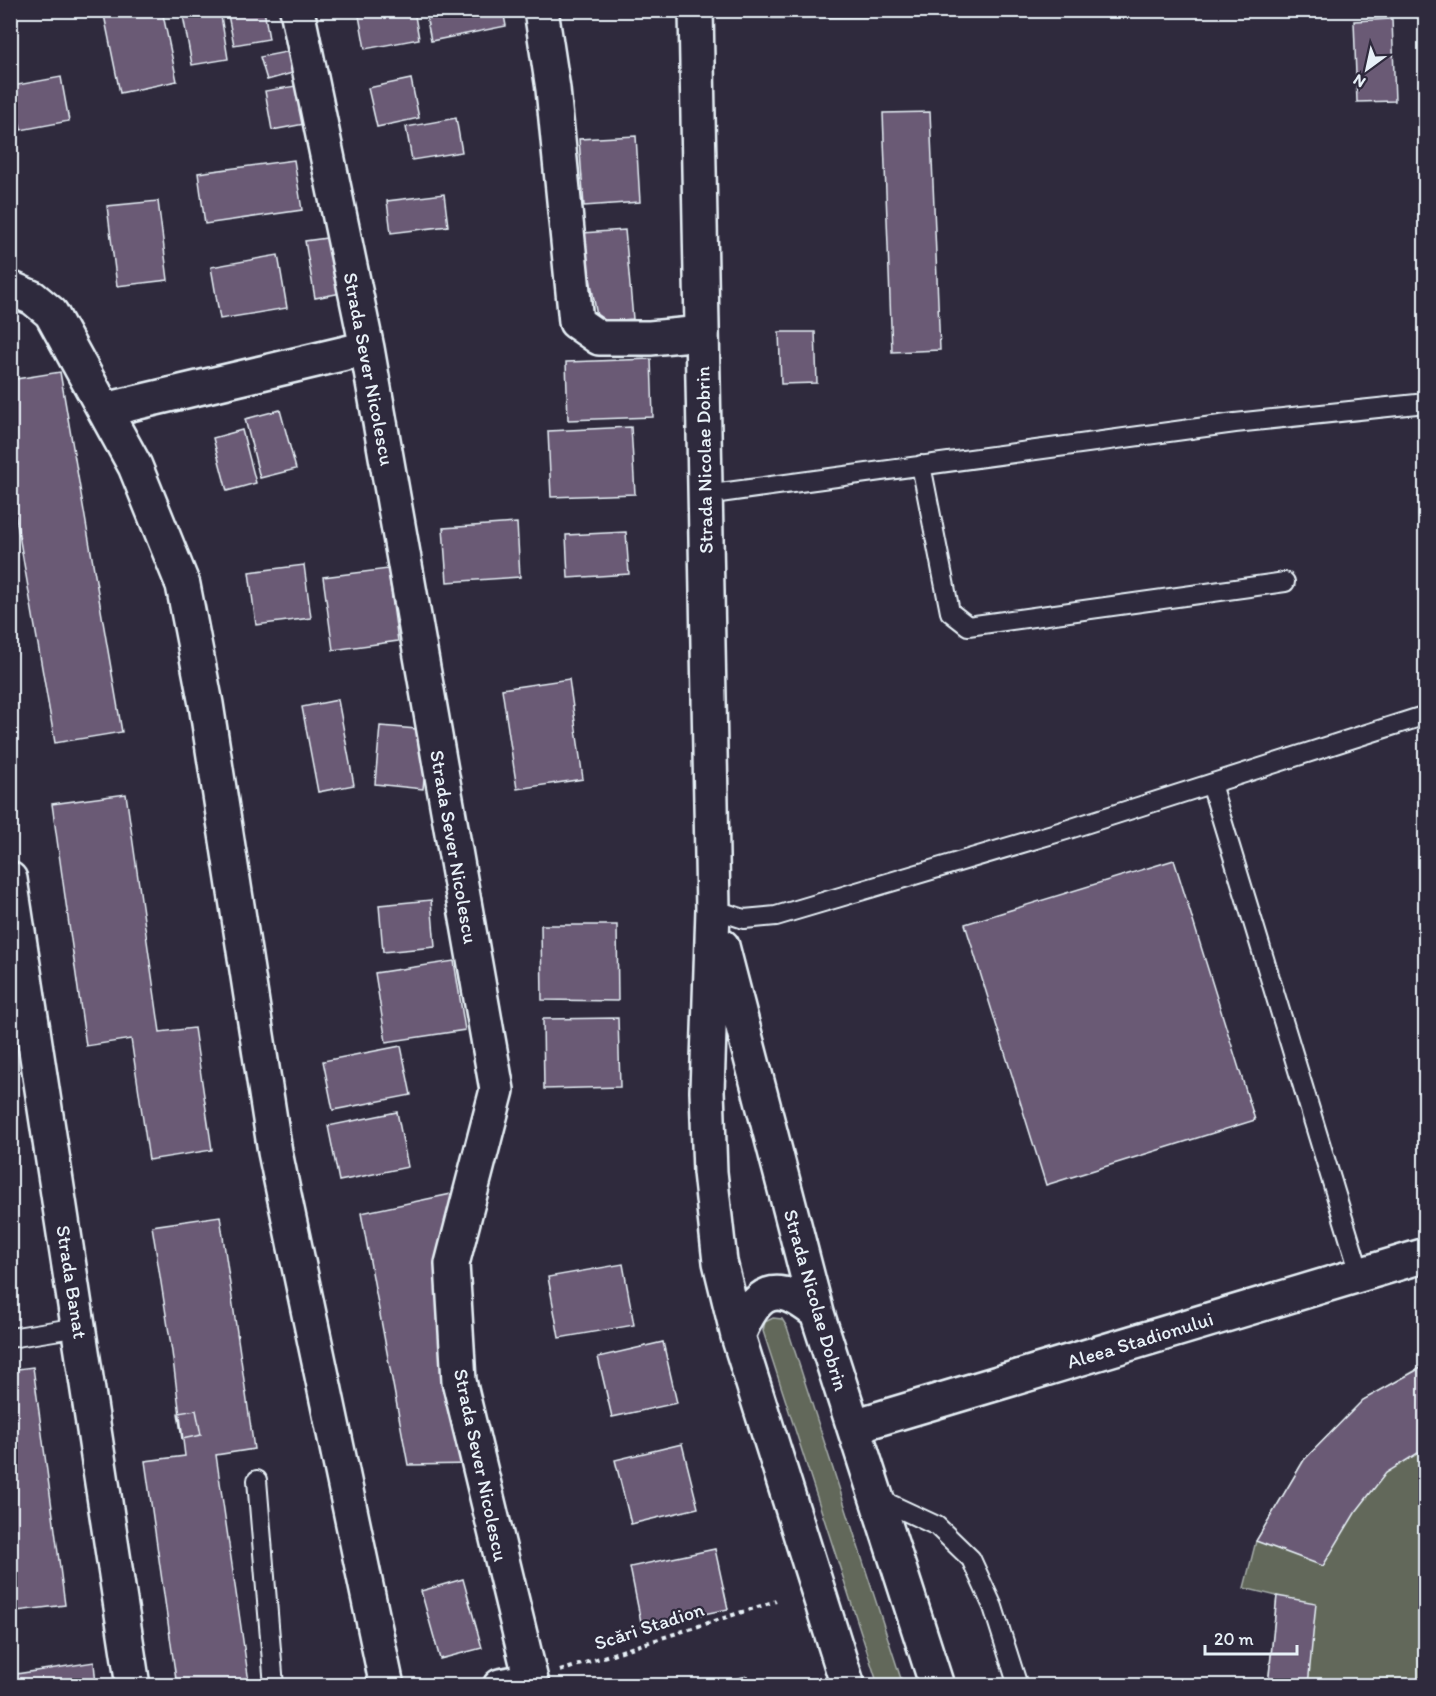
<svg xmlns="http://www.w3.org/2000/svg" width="1436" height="1696" font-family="Itim,sans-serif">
<rect width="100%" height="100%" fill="#2f2a3d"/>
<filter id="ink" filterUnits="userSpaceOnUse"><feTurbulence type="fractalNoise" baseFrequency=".0167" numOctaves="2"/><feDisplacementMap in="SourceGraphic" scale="12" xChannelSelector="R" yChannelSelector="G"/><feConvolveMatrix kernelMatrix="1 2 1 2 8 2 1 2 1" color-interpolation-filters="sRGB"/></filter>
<g filter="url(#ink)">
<path fill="#62685a" stroke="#a5aca9" stroke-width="1.5" d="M773,1318L782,1319L787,1327L903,1685H878L763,1331L765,1322Z
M1425,1365V1685H1268L1277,1596L1244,1588L1256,1541L1304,1460L1363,1400Z"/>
<path fill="#6a5a75" stroke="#e8f1f8" stroke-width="1.5" d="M103,10H162L177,81L120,93Z
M182,10H220L228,59L192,65Z
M227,10H264L269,39L234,45Z
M358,10H414L419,39L365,49Z
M425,10H503L506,26L431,41Z
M772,10H918V16L772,18Z
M1392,19L1395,101L1357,102L1354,21Z
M291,51L296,72L267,80L260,57Z
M61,77L69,121L21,130L12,86Z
M411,79L419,118L377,127L368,88Z
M308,84L315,122L272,130L265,91Z
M930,112L940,350L892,352L883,113Z
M456,118L462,152L412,160L406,127Z
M636,136L640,202L584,206L579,139Z
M294,160L302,210L205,224L198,173Z
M444,194L448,226L391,233L387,201Z
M158,201L168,280L117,286L107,206Z
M625,230L633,319L598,322L582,233Z
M341,236L352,291L315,298L305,241Z
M278,255L287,308L220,319L211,267Z
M779,332H815L817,383L781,384Z
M651,359L653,417L568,420L566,362Z
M60,372L122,732L55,743L10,483V380Z
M280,410L296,469L260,478L245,419Z
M631,427L635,494L551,497L548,431Z
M242,430L256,483L227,491L213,438Z
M517,523L520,577L447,582L443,528Z
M626,532L629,574L568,578L566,535Z
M304,565L311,618L256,625L249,572Z
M388,569L398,641L333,650L323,577Z
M569,679L583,779L517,789L502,689Z
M338,700L354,785L318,792L302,707Z
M380,726L429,730L423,789L375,784Z
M126,794L160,1032L194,1028L212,1150L149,1160L131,1039L86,1046L52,804Z
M1174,860L1255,1120L1046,1185L965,924Z
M431,900L435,947L383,952L379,905Z
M541,925H617L618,1001L542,1000Z
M454,961L465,1030L386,1042L375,973Z
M618,1018L620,1087L544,1089L543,1019Z
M401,1046L411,1095L333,1110L323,1061Z
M397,1112L408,1167L339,1181L328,1126Z
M456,1193L474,1464L408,1465L361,1213Z
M220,1216L254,1449L216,1455L249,1682L221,1686H177L145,1461L185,1456L172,1352L152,1226Z
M10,1242L18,1290L10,1292Z
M623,1264L634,1325L559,1338L548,1277Z
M663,1342L677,1403L612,1417L598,1357Z
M1426,1365V1448L1386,1473L1355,1513L1323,1566L1256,1541L1304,1460L1363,1400Z
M33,1367L65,1605L17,1611L10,1563V1370Z
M196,1410L201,1435L182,1439L178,1413Z
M682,1444L698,1508L631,1524L615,1460Z
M715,1549L728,1609L642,1627L630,1567Z
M463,1579L482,1648L440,1659L421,1591Z
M1277,1596L1316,1603L1308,1686H1268Z
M94,1662L96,1686H10V1675Z
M747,1676L749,1686H707Z"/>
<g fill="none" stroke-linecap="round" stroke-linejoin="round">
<g stroke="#e8f1f8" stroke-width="22">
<path id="lane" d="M921,465L950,612L968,626L1285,582
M705,495L1235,423L1426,403
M1211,784L1360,1274
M713,909L744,919L776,916L1066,830L1426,715
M10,1338L79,1327
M257,1480L274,1686
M877,1498L937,1526L971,1559L993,1607L1018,1686"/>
</g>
<g stroke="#e8f1f8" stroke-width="38">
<path id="street" d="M297,10L367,348L497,1090L452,1264L459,1381L531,1680L500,1686
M541,10L553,89L576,322L599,338H650L702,333
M10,288L33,298L51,313L135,466L183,585L206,704L275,1152L387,1686
M105,410L367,348
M10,879L133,1686
M854,1426L1426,1255"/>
</g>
<g stroke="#e8f1f8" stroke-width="38">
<path id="primary" d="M696,10L713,909L707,1091L710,1172L720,1262L738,1336L848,1686
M722,946L817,1313L937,1686
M738,1336C757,1290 775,1279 817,1313"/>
</g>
<path stroke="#e8f1f8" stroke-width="4" stroke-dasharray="4.5 4.5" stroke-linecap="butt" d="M560,1671L776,1601"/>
<use href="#lane" stroke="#2f2a3d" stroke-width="18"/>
<use href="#street" stroke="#2f2a3d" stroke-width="33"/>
<use href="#primary" stroke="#2f2a3d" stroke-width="33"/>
</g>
</g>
<g text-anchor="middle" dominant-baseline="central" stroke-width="4.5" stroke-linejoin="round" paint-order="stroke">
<g font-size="20" fill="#e8f1f8" stroke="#2f2a3d">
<text transform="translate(369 369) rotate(79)">Strada Sever Nicolescu</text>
<text transform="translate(704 460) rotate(-91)">Strada Nicolae Dobrin</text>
<text transform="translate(454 847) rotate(80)">Strada Sever Nicolescu</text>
<text transform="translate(72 1282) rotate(81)">Strada Banat</text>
<text transform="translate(816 1300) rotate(74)">Strada Nicolae Dobrin</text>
<text transform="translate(1140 1340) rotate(-17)">Aleea Stadionului</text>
<text transform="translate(481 1465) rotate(78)">Strada Sever Nicolescu</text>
<text transform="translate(649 1626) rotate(-18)">Scări Stadion</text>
</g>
</g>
<rect width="1436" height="1696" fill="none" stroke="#2f2a3d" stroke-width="36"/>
<rect x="18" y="18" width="1400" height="1660" fill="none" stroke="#e8f1f8" stroke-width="2" filter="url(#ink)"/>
<g transform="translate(1367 69) rotate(213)" stroke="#2f2a3d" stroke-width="4.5" paint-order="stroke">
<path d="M0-4.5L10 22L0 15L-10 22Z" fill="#e8f1f8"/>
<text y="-9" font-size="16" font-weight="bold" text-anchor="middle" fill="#e8f1f8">N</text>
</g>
<path d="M1205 1645v9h92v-9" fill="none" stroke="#e8f1f8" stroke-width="3"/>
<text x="1214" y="1645" font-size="18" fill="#e8f1f8" stroke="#2f2a3d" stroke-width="4.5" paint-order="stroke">20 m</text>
</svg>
